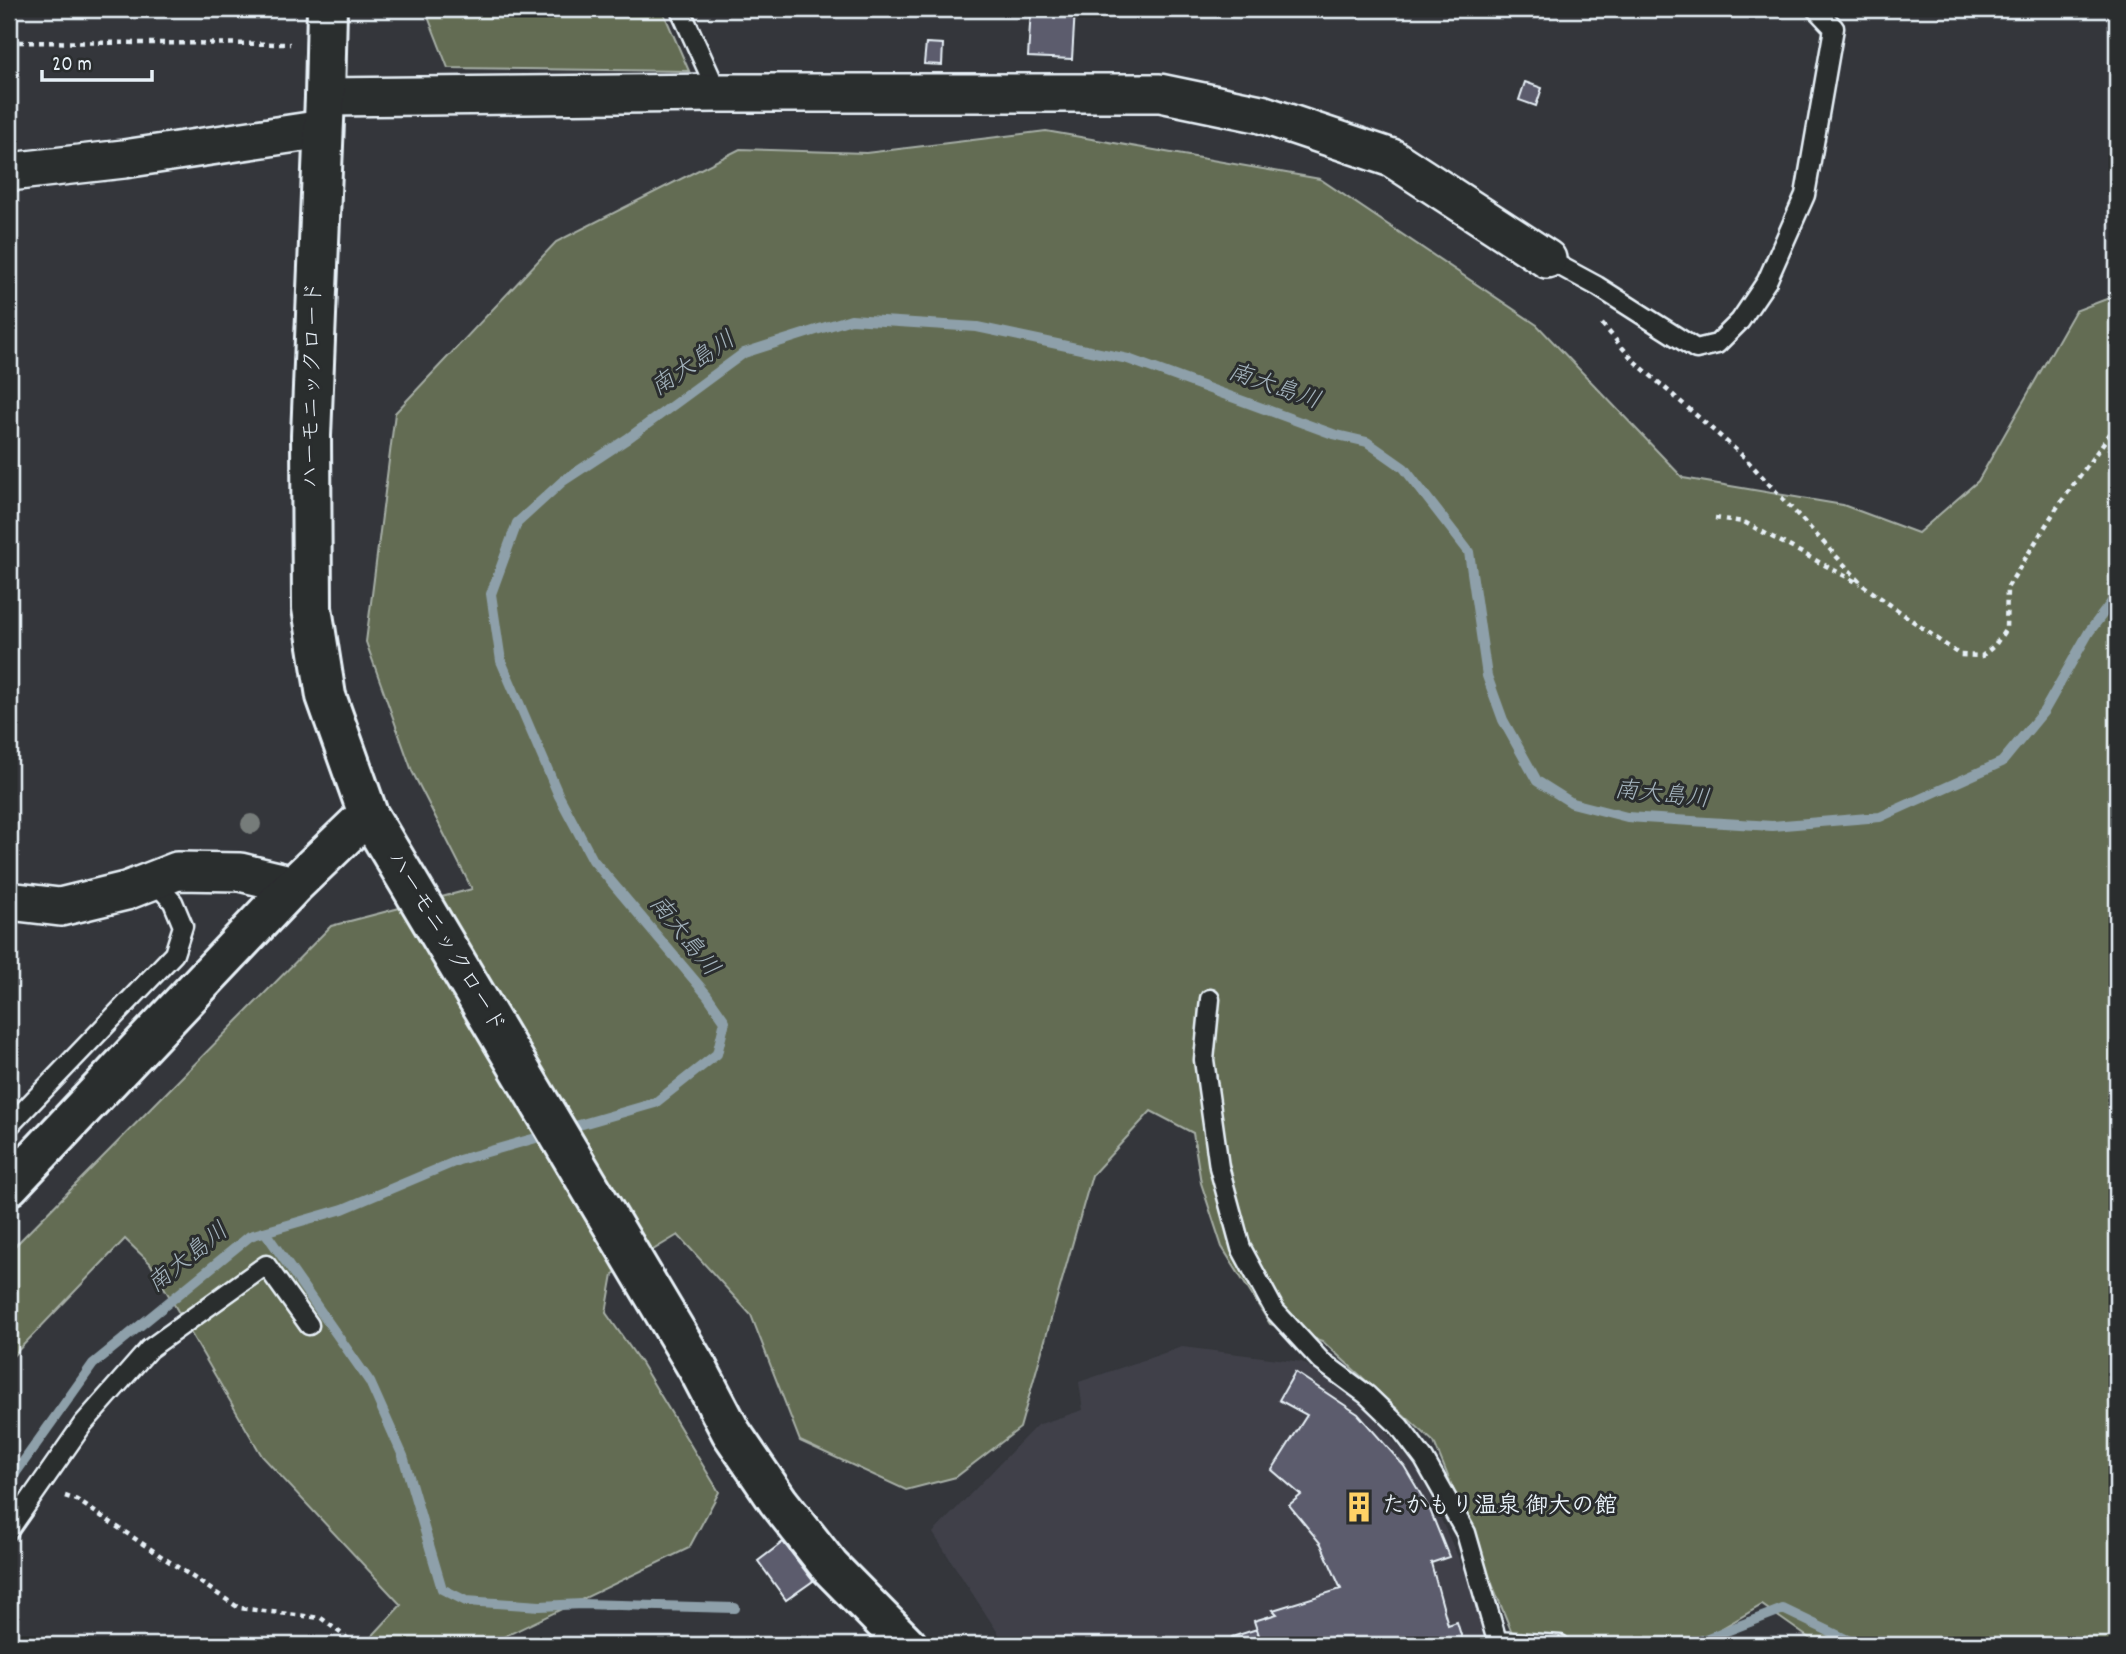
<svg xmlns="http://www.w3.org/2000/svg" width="2126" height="1654" font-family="Dekko,'Klee One',sans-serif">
<rect width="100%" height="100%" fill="#34363b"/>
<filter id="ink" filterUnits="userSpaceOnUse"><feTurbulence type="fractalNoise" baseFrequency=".0143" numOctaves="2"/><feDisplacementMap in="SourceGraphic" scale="14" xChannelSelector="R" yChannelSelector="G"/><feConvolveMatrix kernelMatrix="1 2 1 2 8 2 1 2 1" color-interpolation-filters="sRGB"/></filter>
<g filter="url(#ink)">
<path fill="#40414a" d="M1182,1347L1302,1362L1357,1398L1419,1470L1469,1582L1490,1645H1006L933,1533L1037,1425L1083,1410L1079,1382Z"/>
<path fill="#636c53" stroke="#a6aea6" stroke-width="2" d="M425,9H662L689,71L448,68Z
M1046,131L1320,179L1537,325L1683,478L1843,505L1918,533L1978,481L2075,311L2117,295V1645H1819L1762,1605L1693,1645H1517L1434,1442L1322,1341L1270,1324L1222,1247L1201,1183L1193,1133L1151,1111L1092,1175L1020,1428L956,1477L906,1490L800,1441L751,1315L678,1235L613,1274L606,1313L641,1363L719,1492L689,1548L487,1645H364L401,1605L262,1456L150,1263L125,1239L9,1360V1252L331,926L472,889L412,771L366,642L395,413L556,242L740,149L866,153Z"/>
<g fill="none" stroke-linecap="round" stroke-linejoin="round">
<path stroke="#8ea0aa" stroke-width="10" d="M565,1129L655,1103L717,1054L725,1021L707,995L593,860L559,796L501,661L491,594L517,523L563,481L627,439L744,353L851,319L977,327L1128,359L1333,434L1367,442L1404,468L1469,552L1487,676L1503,720L1537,781L1572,803L1627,817L1772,826L1880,817L2002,762L2044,711L2089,632L2117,595
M265,1232L370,1382L403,1456L442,1589L466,1601L540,1606L582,1604L735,1608
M9,1482L93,1364L250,1236L343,1209L459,1160L550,1134
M1690,1645L1783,1609L1858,1645"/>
</g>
<path fill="#5c5c6d" stroke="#e8f1f8" stroke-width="2" d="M1031,9H1075L1072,59L1028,57Z
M926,43L943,44L942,65L924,64Z
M1525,82L1542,88L1536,106L1519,100Z
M1295,1372L1358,1414L1404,1466L1430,1510L1449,1557L1431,1563L1448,1625L1457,1622L1464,1645H1262L1254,1621L1277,1614L1273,1610L1341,1589L1321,1544L1289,1505L1301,1495L1272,1470L1307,1415L1279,1400Z
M783,1542L813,1581L786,1600L758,1561Z
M1257,1629L1262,1645H1234L1232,1637Z"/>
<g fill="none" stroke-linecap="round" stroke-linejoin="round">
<g stroke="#e8f1f8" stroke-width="23">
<path id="lane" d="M680,9L718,93
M1547,259L1597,286L1696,349L1717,344L1740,321L1767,281L1805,195L1834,28L1816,9
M1210,999L1204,1060L1219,1167L1241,1248L1275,1311L1321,1361L1367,1395L1399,1426L1424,1459L1466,1533L1497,1641L1560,1645
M9,1126L174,954L183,926L173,902L161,889L147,884
M9,1530L83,1424L149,1349L266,1265L309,1325"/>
</g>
<g stroke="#e8f1f8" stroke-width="42">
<path id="street" d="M325,97L718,93H1160L1261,114L1392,158L1547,259
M9,172L124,159L323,129
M9,901L60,907L126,891L177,871L240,872L294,885"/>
</g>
<g stroke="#e8f1f8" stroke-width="44">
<path id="secondary" d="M327,9L325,97L311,436L312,608L326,696L368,814L698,1369L731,1432L778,1501L830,1567L907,1645
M9,1186L294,885L368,814"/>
</g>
<path stroke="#e8f1f8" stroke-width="4.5" stroke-dasharray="5 5" stroke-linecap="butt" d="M9,42L290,44
M1602,324L1634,361L1743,456L1864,586L1960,655L1982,656L1995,645L2006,629L2007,588L2056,509L2117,424
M1715,518L1744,522L1860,584
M65,1496L77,1500L239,1608L321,1618L356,1645"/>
<use href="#lane" stroke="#2a2d2e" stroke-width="18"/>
<use href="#street" stroke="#2a2d2e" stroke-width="37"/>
<use href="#secondary" stroke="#2a2d2e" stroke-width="38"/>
</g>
<circle fill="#767c7a" cx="251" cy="824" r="10"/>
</g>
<defs>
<g id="building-bare" transform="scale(2.415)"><path d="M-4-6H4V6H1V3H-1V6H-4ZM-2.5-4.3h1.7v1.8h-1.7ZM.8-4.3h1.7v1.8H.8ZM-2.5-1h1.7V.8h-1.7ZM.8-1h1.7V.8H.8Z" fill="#ffd166" stroke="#2a2d2e" stroke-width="2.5" paint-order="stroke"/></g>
</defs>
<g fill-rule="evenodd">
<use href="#building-bare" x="1359" y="1507"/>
</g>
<g text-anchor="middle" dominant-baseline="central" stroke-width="6" stroke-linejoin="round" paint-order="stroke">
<g font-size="23" fill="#e8f1f8" stroke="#2a2d2e">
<text transform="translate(314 385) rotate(-89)">ハーモニックロード</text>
<text transform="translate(445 943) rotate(59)">ハーモニックロード</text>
</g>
<g font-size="23" font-weight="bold" fill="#e8f1f8" stroke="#2a2d2e" text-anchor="start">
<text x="1382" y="1507">たかもり温泉 御大の館</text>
</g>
<g font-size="24" font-style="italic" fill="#a4b4be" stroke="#2a2d2e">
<text transform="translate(694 365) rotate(-34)">南大島川</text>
<text transform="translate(1274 388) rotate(19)">南大島川</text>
<text transform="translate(1662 796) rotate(6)">南大島川</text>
<text transform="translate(683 937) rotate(51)">南大島川</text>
<text transform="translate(189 1259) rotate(-39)">南大島川</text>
</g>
</g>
<rect width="2126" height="1654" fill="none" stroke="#2a2d2e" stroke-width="35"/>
<rect x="18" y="18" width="2091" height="1619" fill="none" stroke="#e8f1f8" stroke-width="2.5" filter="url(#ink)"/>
<path d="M42 70v10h110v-10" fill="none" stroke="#e8f1f8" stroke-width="3.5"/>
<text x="52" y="70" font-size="21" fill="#e8f1f8" stroke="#2a2d2e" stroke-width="5" paint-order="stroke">20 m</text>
</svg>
